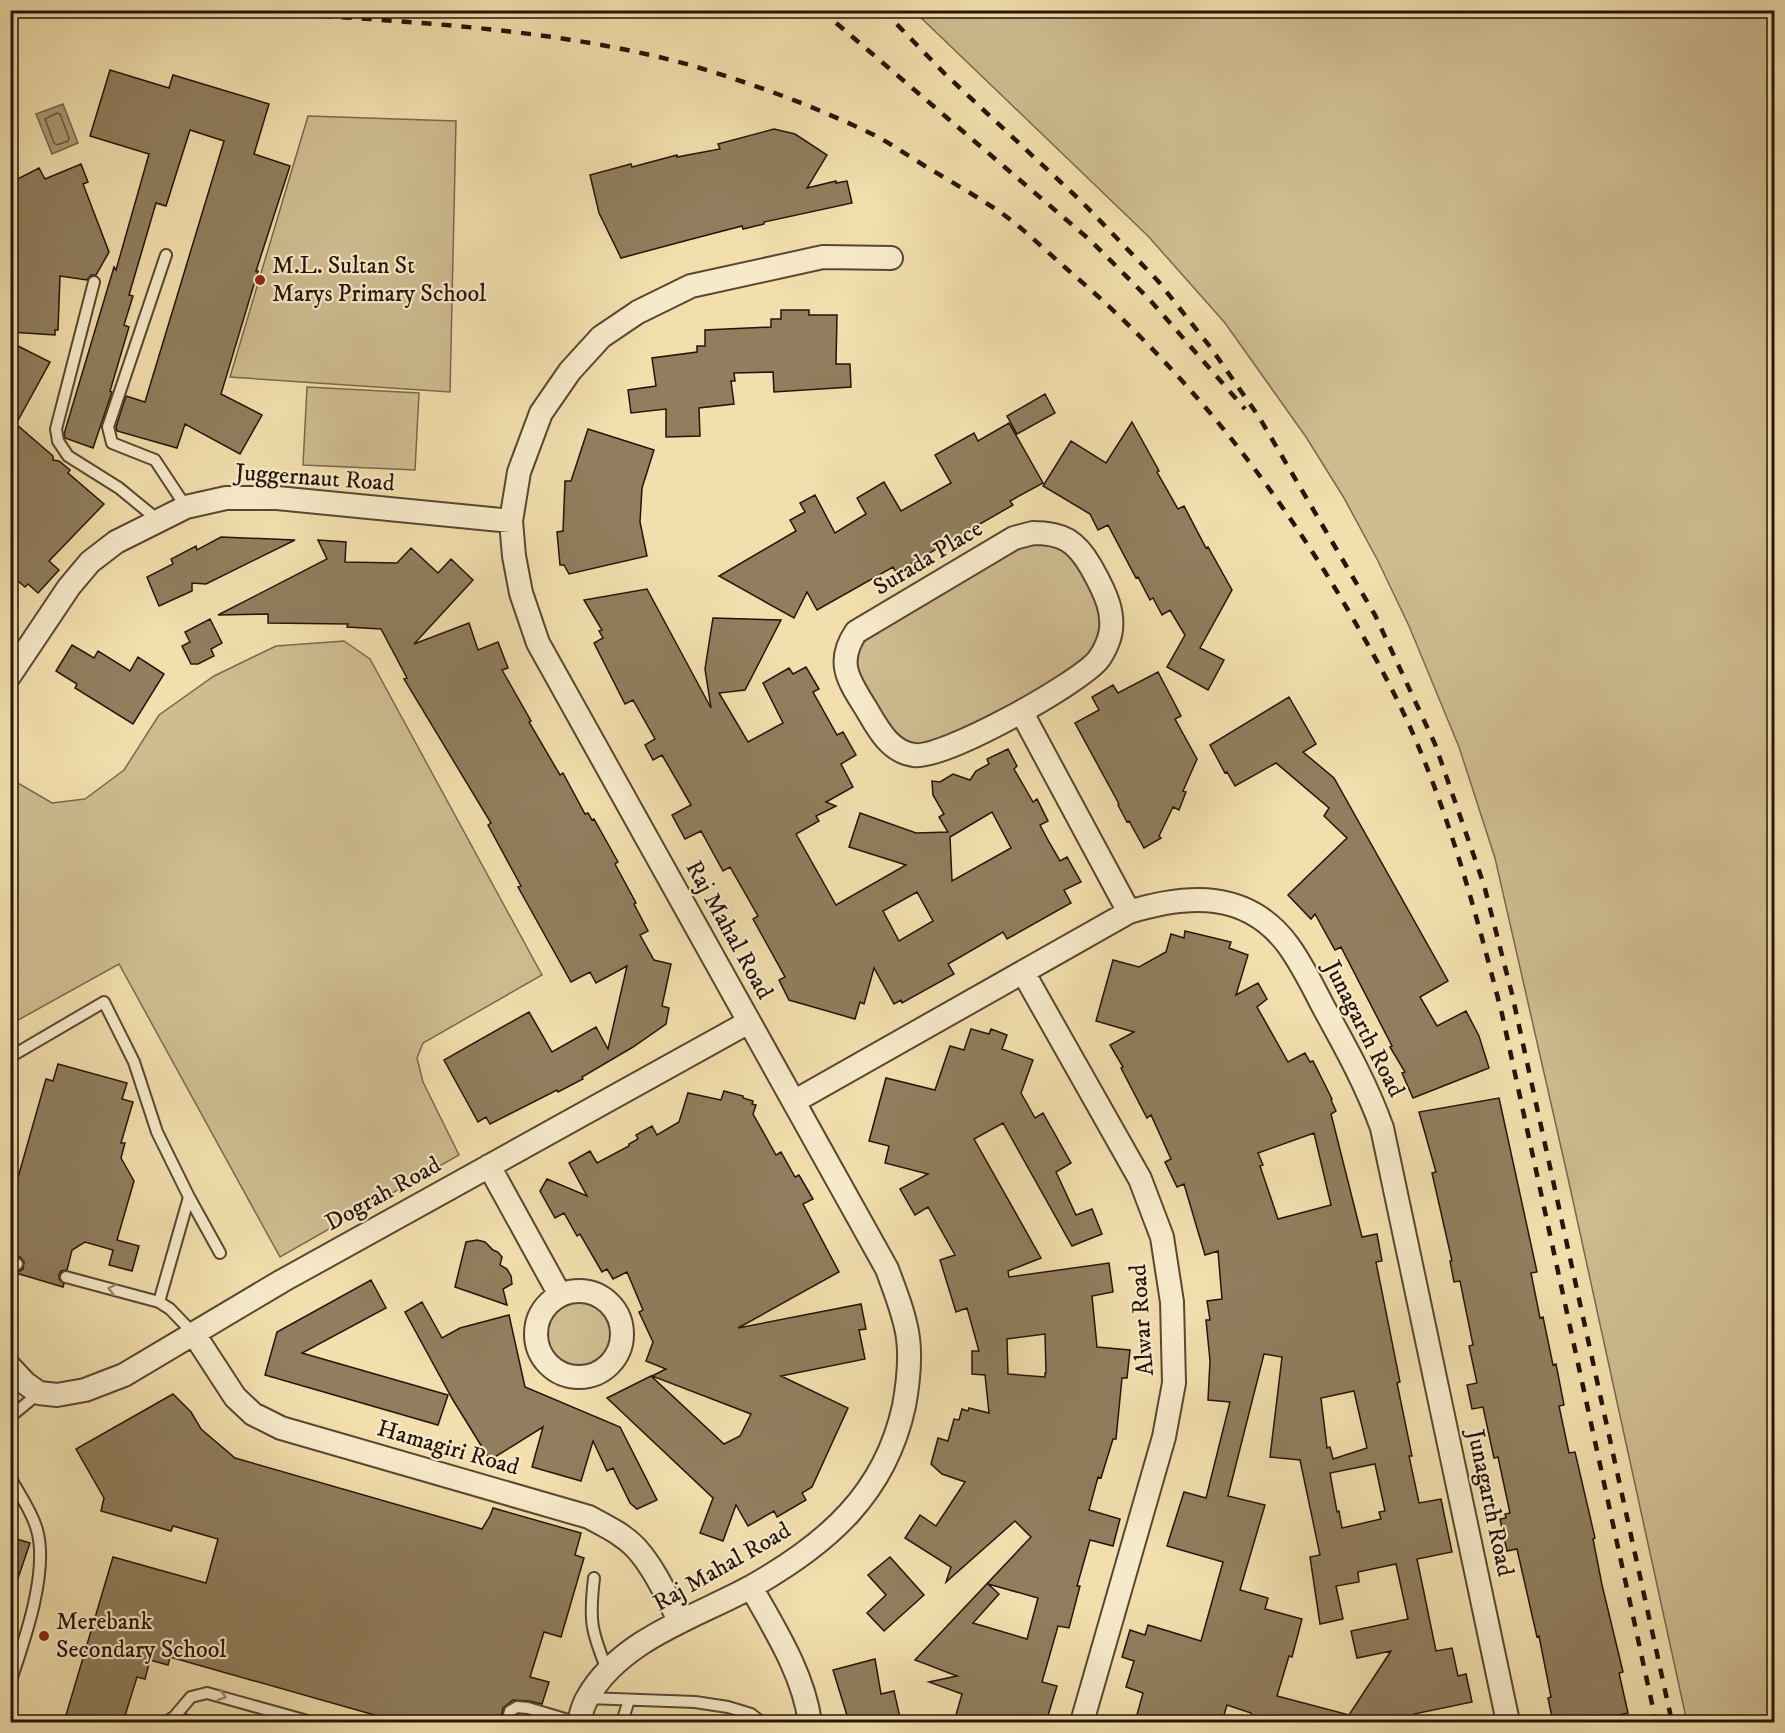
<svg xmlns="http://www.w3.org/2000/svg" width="1785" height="1733" font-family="'IM FELL DW Pica',serif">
<rect width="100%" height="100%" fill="#f2dfad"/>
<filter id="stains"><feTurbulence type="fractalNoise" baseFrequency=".00333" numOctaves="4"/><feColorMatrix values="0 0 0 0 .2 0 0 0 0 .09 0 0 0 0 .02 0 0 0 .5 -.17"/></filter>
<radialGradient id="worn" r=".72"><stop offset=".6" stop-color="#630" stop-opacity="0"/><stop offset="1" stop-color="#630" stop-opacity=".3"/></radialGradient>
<path fill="#cfbc91" stroke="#7a684c" stroke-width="1.5" d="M914,11H1774V1722H1687L1568,1178L1495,858L1459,747L1409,626L1378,561L1344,498L1306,437L1225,323L1148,236Z
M308,116L456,121L450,392L230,377Z
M307,387L419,393L415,470L303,465Z
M1040,544H1056L1069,550L1102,606L1099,641L1089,655L1071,669L1010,708L928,745L911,743L898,738L860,681L857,664L860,647L875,629L1013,549Z
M344,641L370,659L542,975L423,1043L417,1058L423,1082L459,1155L280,1257L119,964L11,1024V779L52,803L85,799L124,770L159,715L214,676L276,646Z
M543 1336a37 37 0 1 1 74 0a37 37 0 1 1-74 0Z"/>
<path fill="#ac9a75" stroke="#766449" stroke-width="1.5" d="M63,104L78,143L52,154L36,114Z"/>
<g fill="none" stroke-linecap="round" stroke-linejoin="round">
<path stroke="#68573e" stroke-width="1.5" d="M57,113L60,114L69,138L68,141L57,145L54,143L45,119Z"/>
</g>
<path fill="#907e5e" stroke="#251408" stroke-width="1.5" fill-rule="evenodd" d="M110,70L169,88L173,75L269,104L254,154L290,166L256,271H258L221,394L262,415L240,454L185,424L177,448L117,431L116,427L126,396L145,402L224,141L190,130L166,206L156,203L129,295L133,296L124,325L129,327L110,391L112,392L93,448L65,438L64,434L114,267L116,270L149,154L90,136Z
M774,129L795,134L827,155L807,188L836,181V183L847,181L852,203L764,222V224L743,229L742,226L692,239L621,258L599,213L590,175L631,164L632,167L677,155V157L720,149L718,144Z
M81,164L88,182L83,184L109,252L96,275H91L87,280L60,276L58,330H55V335L10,332V183L39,168L45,179Z
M781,310H809V315H837L836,364H850L851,387L774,392L773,372L734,373L735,381H731L734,404L699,408L700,436L666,437V409L631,413L628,390L656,386L652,358L697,352V346H705V330L771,327V319H781Z
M10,342L50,362L16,424L53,456V460L59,461L70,470L68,473L104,504L49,561L59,570L38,593L28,584L25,587L10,574Z
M1045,394L1055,413L1017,434L1007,416Z
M1132,422L1159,471L1157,472L1178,509L1184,506L1206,548L1208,547L1232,590L1200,648L1224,660L1208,690L1167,667L1185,635L1170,610L1162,615L1153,598L1150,600L1138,577L1136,578L1108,525L1098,530L1090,514L1043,486L1071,441L1106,463Z
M1009,423L1043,483L1010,501L1013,505L912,563L913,565L897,574L893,567L817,610L807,592L794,618L719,576L796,531L790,520L805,512L800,503L815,495L835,533L866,514L857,498L884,482L901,511L951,483L935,455L974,433L978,441Z
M588,429L654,450L642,488L640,522L647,556L569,574L564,565H560L557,532L563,531L565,481H571Z
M221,537L295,540L206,584L192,583V591L159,606L147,577L173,564L171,559L196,546L197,550Z
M318,540L346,542L345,562L397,563L411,548L438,573L451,559L473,580L414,644L469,623L478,650L498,642L508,668L502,670L531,721L529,722L560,775L563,773L585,814L588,813L592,820L594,819L618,862L615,864L636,903L634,904L648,931L640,935L654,960L671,964L662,1006L669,1008L666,1024L633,1047L582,1077L583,1079L558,1092L557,1090L490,1124L486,1117L478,1122L444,1060L529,1012L552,1052L596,1027L608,1049L627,966L596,983L590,972L571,982L518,887L521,886L488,825L491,823L404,679L407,678L381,629L347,627L348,624L268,623V614L218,615L327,559Z
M647,589L711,708L705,669L713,618L781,620L745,690L719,693L748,742L783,723L763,683L789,668L793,674L806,667L819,689L813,692L837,735L843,732L856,755L841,764L853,787L826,802L836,806L816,816L819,821L796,834L836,905L906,865L849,847L860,813L916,833L948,832L939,817L944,814L933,795L932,781L940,782L953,774L970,780L976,771L989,764L987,759L1008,749L1017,766L1014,769L1033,802L1037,799L1048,821L1040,825L1049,842L1060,861L1067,857L1081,882L1064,890L1071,903L1007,939L1003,932L948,964L954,974L902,1003L901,1000L894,1004L874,968L864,1004L860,1002L855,1019L789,1000L779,980L785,977L753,919L758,916L730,867L723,871L701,831L685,839L672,815L691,805L662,755L653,760L645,745L655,739L633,700L625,704L594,643L603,638L599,631L602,630L584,600ZM992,812L1011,848L952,881L950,837ZM917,892L933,921L899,941L883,911Z
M210,619L222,643L211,649L214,656L198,664H191L182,646L190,642L185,632Z
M72,645L94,658L98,651L130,671L138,657L164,674L133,724L75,688L77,684L56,671Z
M1158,672L1181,716L1175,719L1197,759L1183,791L1186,792L1179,810L1173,807L1159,836L1161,838L1144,848L1129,821L1127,822L1118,805L1119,804L1075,723L1099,710L1092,697L1113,685L1118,693Z
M1289,697L1316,744L1303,752L1334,778L1448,981L1420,997L1437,1026L1466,1011L1479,1036L1489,1068L1413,1098L1402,1073L1405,1072L1390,1047L1392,1046L1341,947L1335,950L1315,914L1311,919L1288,895L1347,838L1324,816L1329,808L1276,763L1235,786L1227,772L1225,773L1210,745Z
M1185,931L1231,942L1229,948L1248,955L1236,995L1258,983L1267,999L1257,1007L1288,1062L1305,1053L1310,1062L1313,1061L1332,1099L1331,1100L1336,1111L1331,1114L1362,1237L1377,1234L1382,1261L1376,1262L1400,1382L1397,1383L1412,1456H1409L1419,1503L1441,1499L1452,1552L1417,1559L1436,1651L1452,1648L1458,1676L1466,1674L1472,1702L1414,1714L1416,1722H1255L1251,1713L1227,1705L1222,1722H1135L1143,1693L1126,1687L1134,1661L1122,1657L1130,1630L1145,1635L1148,1625L1201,1641L1223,1562L1167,1546L1184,1492L1206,1498L1230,1402L1208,1400L1210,1361L1206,1320H1210L1207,1301L1222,1299L1218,1251L1205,1255L1184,1184L1177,1187L1165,1162L1171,1159L1151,1115L1147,1118L1121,1068L1123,1067L1110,1045L1134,1032L1096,1021L1113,960L1139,967L1166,952L1171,934L1184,938ZM1314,1133L1331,1205L1278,1219L1260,1166L1263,1165L1258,1153ZM1264,1354L1282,1357L1270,1457L1300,1460L1320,1555L1310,1557L1320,1624L1343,1619L1336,1586L1359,1582L1358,1572L1396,1564L1408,1619L1351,1631L1357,1658L1391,1651L1349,1715L1277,1696L1289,1656L1292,1657L1302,1619L1265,1609L1268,1598L1240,1590L1265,1505L1228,1496ZM1354,1391L1367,1448L1333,1459L1330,1447L1327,1448L1321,1398ZM1375,1464L1385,1511L1379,1512L1381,1519L1342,1528L1339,1511L1337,1512L1330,1473Z
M971,1029L989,1034L991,1029L1007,1035L1002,1049L1033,1060L1021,1093L1035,1118L1043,1113L1071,1163L1056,1172L1076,1215L1092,1209L1102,1234L1072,1246L1003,1123L974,1139L1041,1258L1008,1271L1009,1277L1109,1263L1113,1292L1092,1296L1097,1347L1130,1350L1127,1378H1122L1116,1439H1113L1101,1478L1098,1477L1089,1510L1120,1519L1113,1546L1090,1540L1077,1586H1080L1069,1628L1058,1626L1042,1682L1057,1686L1046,1722H954L962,1694L929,1682L957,1676L915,1660L1031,1537L1015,1521L946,1582L951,1567L905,1538L920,1515L936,1526L965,1482L942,1474L931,1464L938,1438L948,1441L954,1419L959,1420L962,1409L968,1411L969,1408L989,1413L985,1375L972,1374V1351H979L967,1308L956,1312L940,1260L955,1255L928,1207L915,1215L900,1189L928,1174L885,1163L889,1146L869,1141L886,1078L935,1090L950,1046L964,1050ZM1045,1334L1046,1373H1045V1377L1008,1374L1007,1339ZM988,1584L1038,1598L1027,1639L973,1623L999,1594Z
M58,1064L127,1083L122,1099L133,1102L121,1143H125L121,1158L134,1181L117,1240L139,1246L132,1271L109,1265L113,1250L85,1242L72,1250L67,1270L61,1271L59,1275V1279L64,1284L63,1287L16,1273L23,1269L24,1262L20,1257L10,1255V1179L17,1181L46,1079L53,1081Z
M724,1091L743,1096V1098L753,1101L752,1104L756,1105L753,1114L776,1155L781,1152L795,1177L799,1175L813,1199L803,1204L839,1272L738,1328L861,1304L866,1329L859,1330L865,1359L781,1376L848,1408L812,1487L802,1493L806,1500L777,1517L774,1511L748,1526L736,1505L723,1541L700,1533L713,1498L607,1398L651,1376L724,1444L740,1436L751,1414L652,1376L666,1369L646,1361L653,1342L639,1312L643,1310L627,1272L613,1279L607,1269L602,1272L580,1234L577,1236L564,1213L555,1218L540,1191L547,1179L587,1196L569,1163L590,1151L597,1163L629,1146V1144L638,1139L636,1135L652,1126L657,1135L679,1122L688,1093L721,1100Z
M1499,1098L1537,1272L1531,1273L1540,1318L1543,1317L1553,1365L1556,1364L1564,1405L1559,1406L1569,1453L1575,1452L1595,1538L1593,1539L1602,1585L1623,1672L1619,1673L1628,1713L1589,1722H1553L1548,1698L1551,1697L1539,1636L1537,1637L1517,1549L1507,1551L1500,1519L1506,1518L1505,1514L1510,1513L1498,1457L1494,1458L1483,1407L1472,1409L1467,1385L1477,1383L1469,1346L1473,1345L1460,1281L1454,1282L1450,1261H1452L1432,1173L1436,1172L1419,1112Z
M477,1240L485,1242L493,1250L498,1252L502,1257L500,1265L507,1269L511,1276L512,1284L503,1289L507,1305L455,1287L466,1242Z
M371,1280L386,1308L302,1353L448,1395L438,1425L265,1375L277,1332Z
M422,1302L442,1338L460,1328L509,1315L525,1387L620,1427L657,1500L637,1509L630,1503L613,1468L607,1471L593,1441L581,1481L532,1467L543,1427L490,1460L453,1400L405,1312Z
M173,1394L191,1412L201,1429L235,1458L482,1529L490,1516L493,1508L581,1533L575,1555L584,1558L561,1637L544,1632L530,1677L549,1682L542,1704L529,1701L513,1700L503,1708L500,1722H399L170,1657L168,1665L150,1660L145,1679L137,1677L123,1722H64L113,1557L206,1583L218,1539L173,1526L171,1531L101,1511L104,1498L76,1449Z
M10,1537L30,1543L14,1590H10Z
M890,1557L924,1595L884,1631L867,1613L886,1595L868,1575Z
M875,1659L881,1694L894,1691L901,1722H849L833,1670Z"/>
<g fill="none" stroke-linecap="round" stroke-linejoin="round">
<g stroke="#584731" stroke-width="14">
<path id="service" d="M166,255L108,427L112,443L155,460L186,507
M94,282L56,429L58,441L68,456L119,488L158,520
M10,1057L104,1002L134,1062L157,1132L189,1197L159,1302
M189,1197L220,1253
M10,1262L17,1264
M66,1277L159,1302L170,1309L194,1334
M10,1417L39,1393
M10,1477C19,1494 32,1511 37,1530C49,1572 24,1642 10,1683
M594,1578C589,1621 591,1630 607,1670
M587,1698L695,1702L728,1707L751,1714L761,1722
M174,1717L191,1697L207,1693L311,1722
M166,1722L174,1717L192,1722
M507,1722L510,1711L517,1707L528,1708L575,1722
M622,1722L629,1700"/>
</g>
<g stroke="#584731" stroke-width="26">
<path id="minor" d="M1033,533C1063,533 1076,541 1091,567C1104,590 1119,617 1107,644C1105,649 1102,655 1098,660C1078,684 944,759 914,755C890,752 878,729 867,710C849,681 835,663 856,632L1014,538Z
M10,675L69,587L90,562L116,542L186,507L226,498H277L511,521
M1022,713L1129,912
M1023,972L1140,1179L1162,1237L1172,1302L1174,1383L1164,1437L1082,1722
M795,1101L1129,912C1188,894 1247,890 1288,945C1302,964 1313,987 1324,1008C1346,1048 1367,1086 1382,1128L1508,1722
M489,1166L560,1295
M536 1334a43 43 0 1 1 86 0a43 43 0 1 1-86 0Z
M194,1334L235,1397L253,1414L281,1428L589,1517C605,1526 623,1534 636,1548C655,1569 667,1597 680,1622
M10,1367L25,1383L39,1393L57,1395L85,1390L124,1375L282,1281L749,1022
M751,1587C775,1630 803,1673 810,1722
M579,1722C581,1714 583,1704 588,1697C621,1639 696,1617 751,1587C827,1544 885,1494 904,1406C908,1384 911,1361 908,1338C905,1315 895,1291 887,1269L538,643L521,593L514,556L511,521L519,472L541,413L570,371L601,337L638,312L691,286L823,257L891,258"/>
</g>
<use href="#service" stroke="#f7eaca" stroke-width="10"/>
<use href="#minor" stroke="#f7eaca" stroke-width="22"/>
<path stroke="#251408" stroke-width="4.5" stroke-dasharray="10 10" stroke-linecap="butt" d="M242,10C392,22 544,25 690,65C751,83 814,106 872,134C890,143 907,155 925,166C950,181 976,196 1000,212C1024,229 1046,251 1068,270C1182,367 1272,480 1348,610C1370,648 1392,687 1410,727C1451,819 1477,917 1502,1014L1656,1722
M821,10L1090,240L1150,300L1245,409
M883,10L945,74L1082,202L1158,281L1211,348L1259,417L1375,615L1435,744L1484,885L1512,994L1672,1722"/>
</g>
<defs><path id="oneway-chevron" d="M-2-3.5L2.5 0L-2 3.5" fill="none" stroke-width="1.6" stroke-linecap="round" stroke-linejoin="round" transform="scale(1.5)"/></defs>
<g stroke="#988a73">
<use href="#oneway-chevron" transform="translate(112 1289) rotate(-165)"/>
<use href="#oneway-chevron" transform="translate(222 1696) rotate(16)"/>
</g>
<g fill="#8f2418" stroke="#f7eaca" stroke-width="2">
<circle cx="260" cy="280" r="6"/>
<circle cx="44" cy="1636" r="6"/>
</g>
<g text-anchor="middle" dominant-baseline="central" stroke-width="4.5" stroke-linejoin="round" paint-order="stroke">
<g font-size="24" fill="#251408" stroke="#f7eaca" text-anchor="start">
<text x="272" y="266">M.L. Sultan St<tspan x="272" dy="28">Marys Primary School</tspan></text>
<text x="56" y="1622">Merebank<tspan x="56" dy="28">Secondary School</tspan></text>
</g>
<g font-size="24" fill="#251408" stroke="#f7eaca">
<text transform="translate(315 478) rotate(4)">Juggernaut Road</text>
<text transform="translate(928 558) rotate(-31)">Surada Place</text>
<text transform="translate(729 930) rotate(61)">Raj Mahal Road</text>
<text transform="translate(1364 1029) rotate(63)">Junagarth Road</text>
<text transform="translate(383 1194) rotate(-29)">Dograh Road</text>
<text transform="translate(1142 1320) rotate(-94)">Alwar Road</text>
<text transform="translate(448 1448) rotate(16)">Hamagiri Road</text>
<text transform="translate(1490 1503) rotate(78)">Junagarth Road</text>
<text transform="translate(722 1567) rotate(-30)">Raj Mahal Road</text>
</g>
</g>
<rect width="1785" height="1733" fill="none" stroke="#f2dfad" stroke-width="36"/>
<rect x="12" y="12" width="1761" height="1709" fill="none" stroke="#251408" stroke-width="3"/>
<rect x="18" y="18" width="1749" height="1697" fill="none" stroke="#251408" stroke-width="1.5"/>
<rect width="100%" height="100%" filter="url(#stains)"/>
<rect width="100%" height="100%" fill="url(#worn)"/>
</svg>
